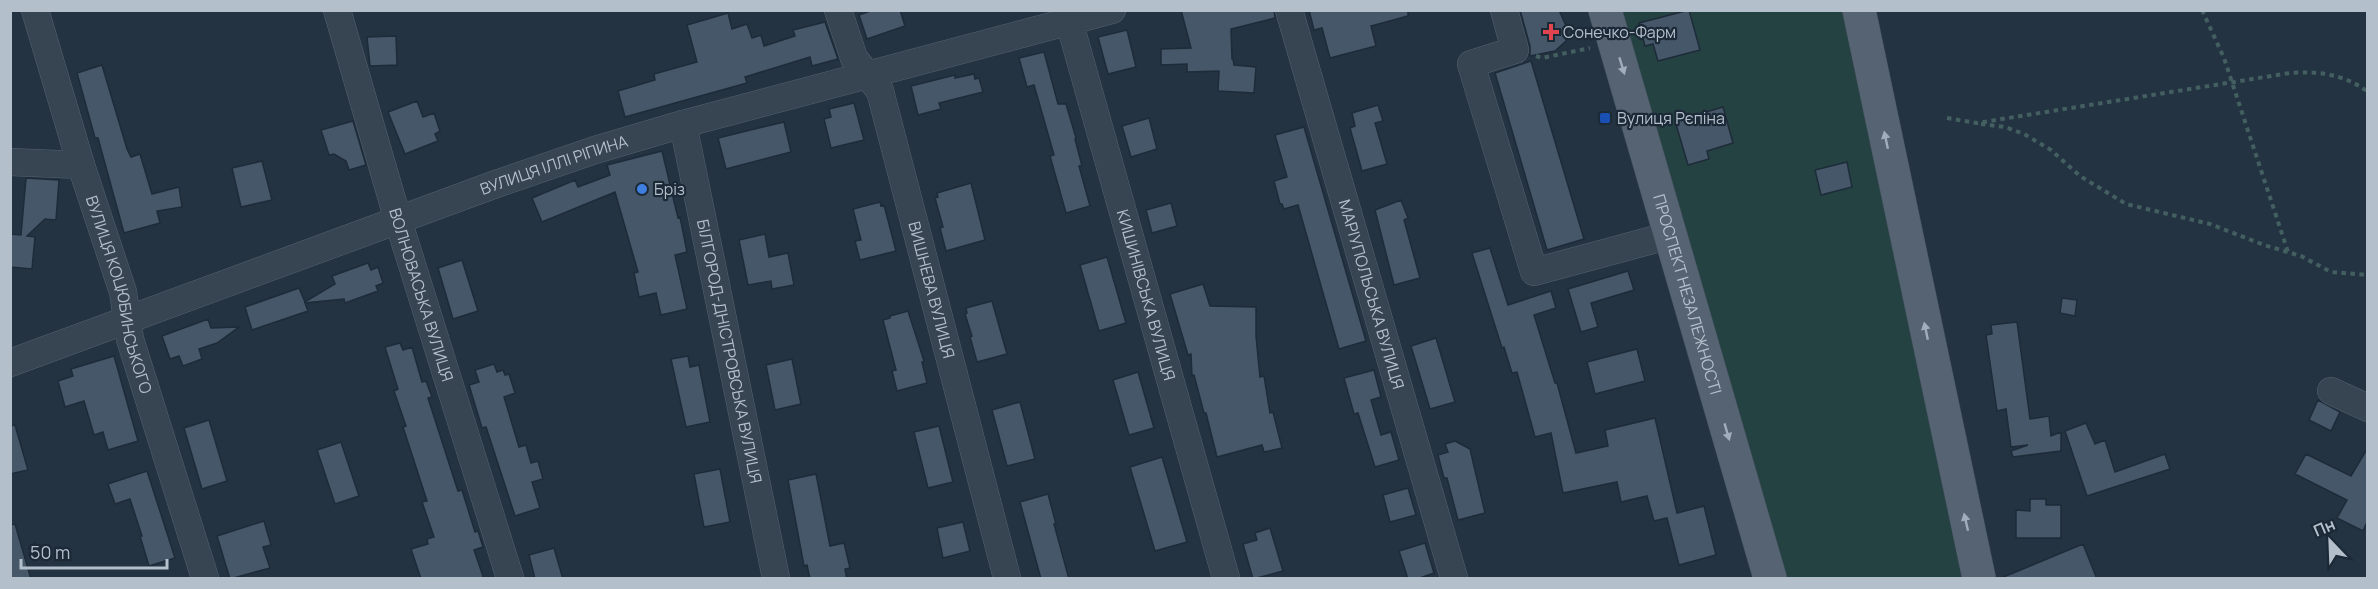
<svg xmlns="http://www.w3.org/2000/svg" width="2378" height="589" font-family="Manrope,sans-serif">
<rect width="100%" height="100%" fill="#233342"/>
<path fill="#254243" d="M1621,11H1845L1966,578H1782Z"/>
<path fill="#465769" stroke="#1e2b39" stroke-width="1.5" d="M873,10H900L905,26L867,39L859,15Z
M1181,10H1274L1275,18L1231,29L1232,59H1233L1234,65L1256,67L1254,93L1218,91L1219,71L1187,72V64L1161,65V49L1191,48Z
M1309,10H1408V16L1371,26L1376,46L1330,58L1322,28L1314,30Z
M1520,10H1559L1567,28L1566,41L1555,51L1530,56V46Z
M1689,10L1700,50L1658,61L1653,44L1645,46L1639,23Z
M728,13L732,29L747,24L752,38L761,35L764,46L795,36L793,30L825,22L838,59L812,66L810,57L745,77L747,83L625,117L618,91L655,80L654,74L697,62L687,25Z
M1127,30L1136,67L1108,74L1098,37Z
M396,36L397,65L370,66L367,37Z
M1044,52L1058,104H1066L1076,138L1075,139L1082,166H1079L1090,206L1066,213L1050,156L1054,155L1034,85L1027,87L1019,58Z
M1531,61L1584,239L1547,250L1495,73Z
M102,65L127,149L131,157L140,154L152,194L179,187L182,207L157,211L160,223L124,233L98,138H95L77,73Z
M974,74L975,79L979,78L983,92L939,103L941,109L918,115L911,86L955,75V78Z
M417,101L423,117L434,113L440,131L435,134L438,141L405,154L388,112Z
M854,103L864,140L831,148L824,119L831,117L829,109Z
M1378,105L1383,121L1375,123L1387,164L1362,171L1350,128L1355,126L1352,113Z
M1723,107L1733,143L1707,151L1709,159L1688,165L1675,121Z
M1149,118L1157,149L1131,157L1122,126Z
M353,121L366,165L349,170L346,161L334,154L329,155L321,130Z
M784,122L791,152L726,169L718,138Z
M1304,127L1366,341L1339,349L1298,205L1284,209L1282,204H1280L1274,181L1287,177L1275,135Z
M662,151L678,218L680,217L687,252L675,255L687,309L661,315L656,293L639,297L634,273L638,272L615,192L542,222L532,198L575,180L578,187L610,175L607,165Z
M262,161L272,200L241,207L232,168Z
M1847,162L1852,187L1821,195L1815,170Z
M26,178L59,180L56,220L45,219L27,236L35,237L32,269L10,267V234L21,235Z
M971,183L985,240L946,251L940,228L943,227L935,198L938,197L937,193Z
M1401,200L1408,218L1404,220L1420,278L1394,285L1375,210Z
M880,202L881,206L884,205L896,251L860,260L855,241L861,240L853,209Z
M1171,203L1177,226L1152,233L1146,210Z
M765,234L769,257L788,253L794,285L772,289L771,281L748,285L739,240Z
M1490,248L1508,305L1551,291L1556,308L1534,315L1555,383H1557L1576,453L1608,446L1605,430L1655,418L1677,513L1704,506L1716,555L1679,565L1667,518L1654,521L1647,496L1621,502L1617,482L1563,493L1551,433L1535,437L1517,372L1512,373L1504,347L1502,348L1472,253Z
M1107,257L1126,323L1099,331L1080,265Z
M462,260L478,311L453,319L438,268Z
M368,263L371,270L378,267L383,283L376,286L378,291L345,303L344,299L305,303L308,311L252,330L245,307L299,288L305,302L335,284L332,276Z
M1628,271L1634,290L1591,303L1598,327L1581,332L1568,289Z
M1203,284L1210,306L1256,307V336L1260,377L1264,376L1270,413L1273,412L1282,448L1264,452L1262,445L1217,457L1206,413H1204L1194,375L1192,376L1191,354L1188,355L1170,294Z
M2062,298L2077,300L2075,316L2060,313Z
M992,301L1007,354L977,362L970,337L972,336L965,314L967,313L966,308Z
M908,311L924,361L922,362L927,383L897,391L892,371L896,370L883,320L890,318V316Z
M208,319L211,328L239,327L217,343L199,349L202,359L183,366L179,356L170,359L162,336Z
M2017,322L2030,419L2049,416L2051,436L2061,432V451L2013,457L2011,451L2028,445L2011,447L2006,409L1997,411L1986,335L1992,334L1991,325Z
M1436,338L1455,402L1430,409L1411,346Z
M400,343L403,350L412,347L422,382L426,381L432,397L428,398L458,491L462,490L475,532L478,531L483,547L474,550L484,579H421L411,549L428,544L427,539L434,537L422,502L427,501L403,427L406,426L394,391L398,389L385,347Z
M1637,349L1645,381L1595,394L1587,362Z
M114,356L138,441L108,450L103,432L94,435L84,401L65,407L58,381L73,376L71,369Z
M688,356L690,367L699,365L710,422L686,427L671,359Z
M792,359L801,404L775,410L766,365Z
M494,364L497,372L503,370L505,375L509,374L515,393L504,397L519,447L526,445L531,463L538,461L543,479L532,482L540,508L515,516L486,427L482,428L469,385L479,382L475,370Z
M1374,370L1381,397L1371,400L1381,435L1391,432L1399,460L1375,467L1358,413L1354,414L1344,378Z
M1138,372L1154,428L1129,435L1113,380Z
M2318,400L2340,412L2331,431L2309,420Z
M1020,402L1035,459L1007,466L992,410Z
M209,420L227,481L202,489L184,428Z
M2086,423L2095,444L2105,440L2115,472L2165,454L2170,469L2087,496L2065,431Z
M15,425L28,470L10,474V426Z
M939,426L953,482L928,488L914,432Z
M1455,441L1470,449L1485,513L1458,520L1447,478H1444L1438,455L1448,452L1445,444Z
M341,442L359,496L335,504L317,450Z
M2367,449V522L2363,531L2337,518L2347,500L2295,474L2306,454L2351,476Z
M1162,457L1187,542L1155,551L1130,467Z
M720,469L730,522L704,527L694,474Z
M147,471L175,558L149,566L140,536H142L130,499L115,504L108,484Z
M816,474L830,546L844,543L850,568L845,569L847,579H810L807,565L804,566L788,480Z
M1408,488L1416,515L1390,522L1383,495Z
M1048,494L1056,524H1054L1069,579H1041L1020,502Z
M2030,499H2046V505H2061V538H2016V510L2030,511Z
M264,521L271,545L263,547L270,568L230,579L217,536Z
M963,522L970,551L943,558L937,528Z
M15,524L31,579H10V525Z
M1270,528L1283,571L1253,579L1243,544L1257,540L1255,533Z
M1425,543L1434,573L1417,579H1408L1399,551Z
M2083,544L2097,579H2001V578Z
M554,548L563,579H535L529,555Z"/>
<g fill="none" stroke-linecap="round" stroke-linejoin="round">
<g stroke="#55626f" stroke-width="28">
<g id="minor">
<path id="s1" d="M35,10L81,165L123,292L130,339L205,578"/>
<path id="s2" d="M337,10L398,220L510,578"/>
<path id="s3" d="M838,10L854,58L880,91L1007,578"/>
<path id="s4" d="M1066,10L1226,578"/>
<path id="s5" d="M1289,10L1454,578"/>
<path d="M1504,10L1515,50L1471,64L1534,272L1671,235"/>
<path id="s6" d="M683,124L776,578"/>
<path d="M10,162L81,165"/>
<path id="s7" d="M10,363L496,184L595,150L683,124L1112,10"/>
<path d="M2331,391L2368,408"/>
</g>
</g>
<g stroke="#44505e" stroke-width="34">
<g id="major">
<path id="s8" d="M1605,10L1770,578"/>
<path d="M1859,10L1979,578"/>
</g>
</g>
<path stroke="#435f60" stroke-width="4" stroke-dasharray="4.5 4.5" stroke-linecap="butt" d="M2202,10L2224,58L2288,252
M1536,56L1542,58L1590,48
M1947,118L1977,123L2290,73C2319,71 2344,74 2368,92
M1981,124L2005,127L2024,134L2051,150L2080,176L2126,204L2210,224L2264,245L2301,256L2331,272L2368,275"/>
<use href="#minor" stroke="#374452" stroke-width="27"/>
<use href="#major" stroke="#556372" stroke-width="33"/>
</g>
<defs><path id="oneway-solid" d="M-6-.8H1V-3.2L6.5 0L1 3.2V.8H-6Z" transform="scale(1.5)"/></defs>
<g fill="#a1adba">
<use href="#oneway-solid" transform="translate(1622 66) rotate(73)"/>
<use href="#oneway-solid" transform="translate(1886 140) rotate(-102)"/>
<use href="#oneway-solid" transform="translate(1926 331) rotate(-102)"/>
<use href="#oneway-solid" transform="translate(1727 432) rotate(74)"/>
<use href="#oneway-solid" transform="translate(1966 522) rotate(-103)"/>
</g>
<path fill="#e0444e" stroke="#1c2937" stroke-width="2" d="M1548 23h6v6h6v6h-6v6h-6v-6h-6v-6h6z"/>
<rect fill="#1a4fb4" stroke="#1c2937" stroke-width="2" x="1599" y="112" width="12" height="12" rx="3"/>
<circle fill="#3f7fe0" stroke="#1c2937" stroke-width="2" cx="642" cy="189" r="6"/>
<g text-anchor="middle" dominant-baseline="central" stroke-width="4.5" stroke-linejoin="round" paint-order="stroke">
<g font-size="16" fill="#b4bfcc" stroke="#1c2937" text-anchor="start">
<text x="1563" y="32">Сонечко-Фарм</text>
<text x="1617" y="118">Вулиця Рєпіна</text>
<text x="654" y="189">Бріз</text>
</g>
<g font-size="16" fill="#b4bfcc" stroke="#1c2937">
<text stroke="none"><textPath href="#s7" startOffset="579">ВУЛИЦЯ ІЛЛІ РІПИНА</textPath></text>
<text stroke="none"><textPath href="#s3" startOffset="298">ВИШНЕВА ВУЛИЦЯ</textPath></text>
<text stroke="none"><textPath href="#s4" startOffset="296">КИШИНІВСЬКА ВУЛИЦЯ</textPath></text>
<text stroke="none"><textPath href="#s8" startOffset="296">ПРОСПЕКТ НЕЗАЛЕЖНОСТІ</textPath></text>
<text stroke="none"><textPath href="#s1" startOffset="297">ВУЛИЦЯ КОЦЮБИНСЬКОГО</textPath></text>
<text stroke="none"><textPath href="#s2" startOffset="297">ВОЛНОВАСЬКА ВУЛИЦЯ</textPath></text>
<text stroke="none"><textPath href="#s5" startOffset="296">МАРІУПОЛЬСЬКА ВУЛИЦЯ</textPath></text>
<text stroke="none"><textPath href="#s6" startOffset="232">БІЛГОРОД-ДНІСТРОВСЬКА ВУЛИЦЯ</textPath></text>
</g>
</g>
<rect width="2378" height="589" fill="none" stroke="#b4bfcc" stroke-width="24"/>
<g transform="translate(2330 541) rotate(337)" stroke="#1c2937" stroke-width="4.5" paint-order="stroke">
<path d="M0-4.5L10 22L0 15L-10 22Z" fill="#b4bfcc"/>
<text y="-9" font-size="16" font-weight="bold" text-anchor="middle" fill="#b4bfcc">Пн</text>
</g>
<path d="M21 559v9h146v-9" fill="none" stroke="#b4bfcc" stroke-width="3"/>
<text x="30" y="559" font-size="18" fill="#b4bfcc" stroke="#1c2937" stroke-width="4.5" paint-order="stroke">50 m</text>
</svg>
